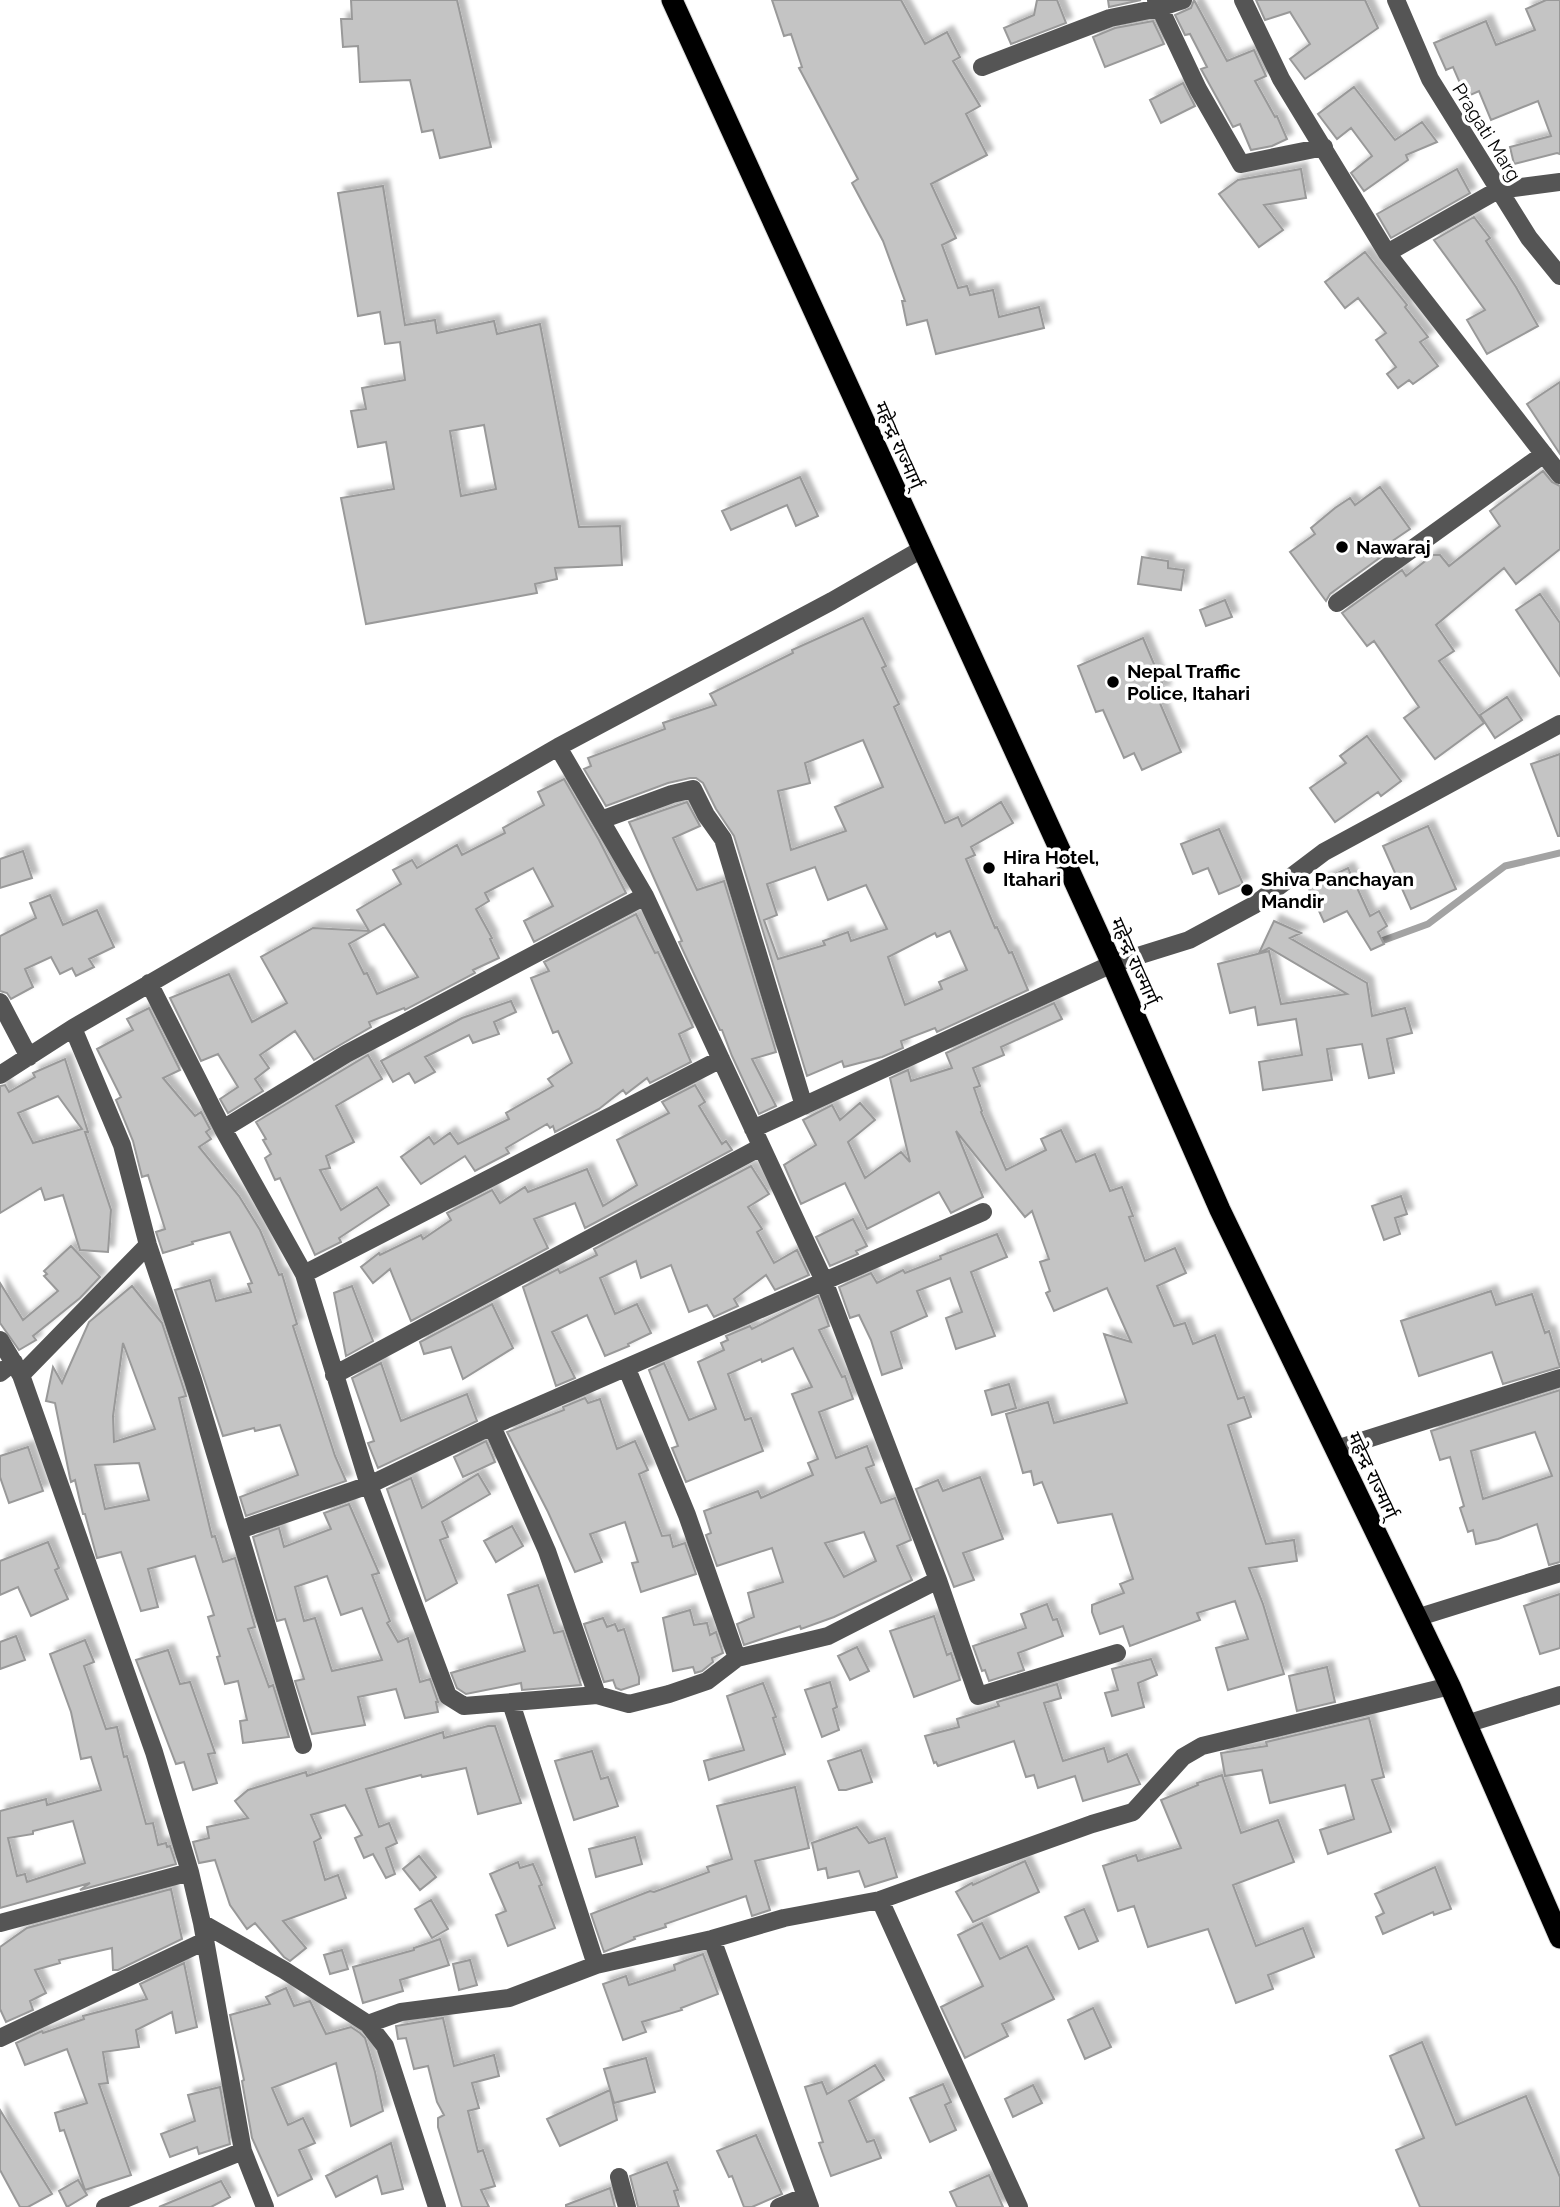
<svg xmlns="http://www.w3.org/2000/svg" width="1560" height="2207" font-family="Raleway,'Noto Sans Devanagari',sans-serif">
<defs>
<filter id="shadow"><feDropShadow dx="6" dy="-6" stdDeviation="2" flood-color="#0004"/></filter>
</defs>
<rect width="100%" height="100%" fill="#fff"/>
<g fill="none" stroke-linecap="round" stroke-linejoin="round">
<path stroke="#a3a3a3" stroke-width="7" d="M1376,943L1428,924L1505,866L1560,853"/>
</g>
<path fill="#c4c4c4" stroke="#999" stroke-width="2" fill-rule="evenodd" filter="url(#shadow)" d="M351,0H457L491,147L440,158L433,130L422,132L410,80L360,82L358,46L343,47L341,19H352Z
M772,0H901L925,44L947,32L960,57L953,61L980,106L966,114L987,155L931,184L956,238L942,245L958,288L967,286L970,295L993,290L999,317L1039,307L1044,328L936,354L927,320L907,325L902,301H905L883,241L852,183L858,179L799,68L802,67L791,34L784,36Z
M1037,0H1057L1066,23L1011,44L1004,28L1034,15Z
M1108,0H1141L1109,7Z
M1194,0L1227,61L1254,50L1266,76L1255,81L1275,117L1277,116L1287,139L1272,146L1251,150L1240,124L1233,127L1201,69L1207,67L1190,34L1185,35L1175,15L1191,8Z
M1256,0H1365L1378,28L1305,79L1290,59L1310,44L1290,12L1265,20Z
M1546,0H1560V154L1557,153L1514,164L1510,147L1551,136L1538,101L1491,120L1479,91L1466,97L1453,67L1446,70L1434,43L1486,21L1496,45L1535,30L1526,9Z
M1153,21L1164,44L1105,67L1093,37L1115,28Z
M1183,83L1195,106L1161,123L1150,100Z
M1354,87L1395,140L1422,122L1437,142L1406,155L1408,160L1364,191L1351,173L1372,156L1351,128L1337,139L1318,114Z
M1301,169L1306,198L1264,205L1283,230L1259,247L1219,194L1238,180Z
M1457,169L1470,193L1391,238L1377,214Z
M383,186L405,325L435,320L437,333L494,321L497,334L540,324L579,527L620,526L622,565L555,568L557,579L535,584L537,593L366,624L341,498L394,489L386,442L358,447L351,411L366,409L362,388L405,380L400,342L385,344L380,312L358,316L338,193ZM484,425L496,489L461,496L450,431Z
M1474,217L1490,238L1486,241L1516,287L1538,326L1487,354L1467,320L1485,310L1434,240Z
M1365,252L1407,305L1405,307L1428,337L1420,342L1438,366L1413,384L1409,380L1398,388L1387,374L1396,367L1376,340L1386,333L1358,298L1345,308L1325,282Z
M1560,382V454L1527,404Z
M1543,471L1552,482L1560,486V549L1516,584L1504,568L1436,625L1454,651L1439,661L1484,723L1435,759L1404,718L1419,707L1374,641L1367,646L1342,613L1402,570L1406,576L1433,555H1440L1449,566L1500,526L1490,511Z
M800,477L818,516L796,526L787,505L731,530L722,511Z
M1380,487L1410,529L1385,546L1389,551L1330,594L1326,601L1290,552L1315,534L1311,528L1335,508L1350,498L1355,505Z
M1142,557L1168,561V568L1184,570L1181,590L1138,584Z
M1540,594L1560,623V676L1516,610Z
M1225,600L1232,617L1206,626L1200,610Z
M863,618L886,666L882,668L899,704L894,707L945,823L958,817L962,826L1001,802L1013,823L971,847L975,855L966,859L995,928L997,927L1009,953L1012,952L1028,990L937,1032L935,1028L901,1041L903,1048L882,1057L844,1067L842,1061L807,1076L734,836L716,809L703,783L696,778H690L668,783L606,806L584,769L591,766L588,758L665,729L663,723L716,705L710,694L793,653L792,650ZM863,740L883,787L835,807L846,831L791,850L778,791L810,783L805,763ZM815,867L828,900L866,885L887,929L851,941L848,932L823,941L825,945L778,959L764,920L777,915L767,884ZM950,931L967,970L939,982L942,989L905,1005L888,957L935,933L937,937Z
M1143,638L1165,690L1156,694L1181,752L1142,770L1134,753L1124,758L1103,710L1096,712L1078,666Z
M1507,697L1522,720L1495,738L1480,715Z
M1367,736L1401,781L1381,796L1378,792L1335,822L1310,788L1346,763L1340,756Z
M1560,754V836H1558L1531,764Z
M564,779L599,840L626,893L534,942L524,921L553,906L533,868L485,893L489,901L476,909L492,938L490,939L499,958L473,970L475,973L405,1010L404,1008L369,1022L371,1027L314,1060L295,1031L260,1055L269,1068L255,1079L263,1091L228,1113L220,1099L238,1087L218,1054L201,1061L170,998L229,974L252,1022L287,1003L261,957L313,928L369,931L357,910L401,884L393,870L412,860L417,868L457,845L462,855L505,833L503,828L544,805L538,792ZM384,924L418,977L377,994L367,973L364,974L349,944Z
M687,802L700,826L673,838L697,890L724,881L776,1052L752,1059L776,1106L759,1114L732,1056L722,1030H720L714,1017L679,942L682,941L629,822Z
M1428,826L1456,889L1411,909L1383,846Z
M1219,829L1243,884L1219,894L1208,868L1193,874L1181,844Z
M23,851L32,878L0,888V859Z
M1348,868L1370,916L1379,911L1387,926L1378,932L1384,944L1371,950L1347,911L1324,922L1308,887Z
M50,895L63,925L97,910L114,947L89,959L94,967L76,976L72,968L60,974L51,957L25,969L33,987L11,999L7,993L0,991V936L36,918L30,903Z
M636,914L655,953L658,952L693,1027L679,1034L691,1062L650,1083L647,1078L626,1094L623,1090L599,1109L555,1132L553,1126L550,1128L547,1124L506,1148L509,1153L475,1171L465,1156L421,1184L401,1157L429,1137L434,1144L450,1133L458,1144L509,1119L506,1113L553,1086L548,1079L572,1063L558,1031L553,1033L531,978L549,971L544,962Z
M1274,921L1301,933L1290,938L1367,983L1372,1016L1405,1008L1412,1033L1387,1039L1394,1073L1369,1078L1362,1044L1327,1049L1332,1080L1263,1090L1259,1062L1302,1055L1296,1019L1258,1025L1255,1007L1230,1013L1218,964L1269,951L1281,1004L1347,994L1269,948L1259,953Z
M511,1001L516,1012L494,1022L499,1034L473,1043L469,1035L425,1057L435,1072L415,1083L409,1073L393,1082L381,1061L462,1018Z
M1054,1003L1062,1019L1001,1047L1004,1055L973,1068L980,1086L974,1088L982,1111L981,1112L1006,1170L1046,1150L1041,1139L1061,1130L1076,1162L1095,1154L1110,1191L1122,1187L1133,1216L1129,1217L1145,1261L1175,1248L1186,1273L1157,1286L1174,1326L1185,1323L1193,1344L1215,1335L1238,1399L1244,1397L1251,1417L1228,1425L1266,1544L1294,1540L1297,1561L1249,1568L1263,1604L1284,1674L1228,1690L1216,1648L1248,1639L1235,1601L1197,1613L1200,1620L1130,1646L1123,1626L1100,1634L1092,1612V1605L1124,1593L1120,1584L1133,1579L1112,1514L1058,1523L1042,1482L1034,1485L1031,1471L1023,1473L1006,1414L1048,1402L1054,1423L1127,1403L1104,1334L1131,1342L1107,1288L1054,1311L1046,1293L1050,1291L1040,1262L1049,1259L1032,1211L1025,1217L956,1131L983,1197L951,1213L939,1192L867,1229L845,1183L801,1204L784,1165L816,1145L803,1120L832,1105L840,1120L860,1103L875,1120L848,1142L865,1178L901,1152L910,1162L890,1078L908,1070L911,1081L952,1068L946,1053Z
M149,1008L180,1070L163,1078L195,1116L201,1112L210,1129L206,1132L211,1139L199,1147L239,1196L260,1230L279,1275L282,1274L297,1324L293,1326L335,1456L346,1481L246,1516L240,1497L298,1475L280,1425L255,1431L254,1428L223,1436L175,1290L210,1280L216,1301L251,1292L248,1284L252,1283L230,1232L192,1242L193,1244L163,1253L156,1232L165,1229L148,1175L142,1177L133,1141L116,1100L121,1097L97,1049L133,1030L127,1019Z
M368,1055L382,1079L336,1106L354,1142L326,1156L330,1168L320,1170L341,1210L377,1187L389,1205L339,1238L341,1242L315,1255L280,1178L275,1180L265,1158L271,1154L263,1140L266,1139L256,1122Z
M65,1059L88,1132H85L111,1210L108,1252L80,1250L63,1195L45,1200L41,1188L0,1213V1086L5,1085L9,1092L35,1077L33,1073ZM58,1096L82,1129L33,1143L18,1113Z
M695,1085L705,1102L699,1106L722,1144L726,1141L732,1150L585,1228L575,1203L534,1219L548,1248L411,1321L390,1269L373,1283L361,1267L379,1253L380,1255L421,1235L423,1239L451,1220L447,1213L492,1190L500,1203L525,1187L528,1192L587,1169L603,1206L637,1185L617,1140L669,1113L662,1102Z
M751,1166L769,1194L748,1207L762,1229L757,1232L774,1263L797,1250L809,1275L775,1290L766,1275L734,1299L738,1306L714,1317L707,1305L689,1312L671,1265L641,1278L636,1261L600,1278L615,1314L637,1304L651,1333L628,1344L629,1346L605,1356L587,1315L552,1332L575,1378L556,1386L523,1287L558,1269L560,1273L597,1255L594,1249Z
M1401,1196L1407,1214L1395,1218L1400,1234L1384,1240L1372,1206Z
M853,1219L867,1246L856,1251L858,1254L830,1266L816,1237Z
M997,1234L1007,1257L971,1272L995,1336L956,1349L946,1318L962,1312L950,1278L917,1291L927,1316L891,1332L902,1368L882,1375L871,1340L859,1315L850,1318L839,1287L871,1273L877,1283L903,1270L905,1273L941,1259L940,1256Z
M71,1246L100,1277L80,1298L33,1336L36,1340L19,1350L0,1323V1283L23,1320L58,1291L44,1276L47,1274L44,1271Z
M132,1286L162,1323L186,1396L179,1398L212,1537L215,1536L223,1562L235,1558L255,1627L248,1629L269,1687L273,1685L289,1737L243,1743L240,1721L247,1720L238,1681L225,1684L217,1657L220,1656L208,1617L214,1615L195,1556L148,1569L158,1607L141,1611L121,1552L97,1558L85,1514H83L75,1480L71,1482L70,1478L55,1403L46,1401L53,1367L62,1383L89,1322ZM123,1343L155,1429L114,1442L113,1416ZM139,1463L149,1500L105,1509L95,1465Z
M352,1286L373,1341L346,1356L334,1293Z
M1491,1291L1496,1305L1532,1294L1545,1333L1549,1331L1560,1367L1503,1384L1492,1352L1419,1376L1401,1321Z
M818,1296L829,1326L819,1330L842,1377L845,1376L853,1399L819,1412L836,1458L867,1446L874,1465L866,1468L881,1503L895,1498L911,1540L897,1546L912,1580L834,1617L801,1629L800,1626L744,1645L737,1624L754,1617L748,1593L783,1582L772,1548L717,1566L706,1535L711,1533L704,1511L758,1491L761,1498L813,1475L808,1463L818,1459L792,1394L812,1387L793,1348L762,1362L761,1359L728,1374L745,1420L751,1418L763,1451L686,1482L672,1448L678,1446L649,1370L664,1363L689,1420L716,1409L698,1362L724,1350L721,1343L728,1340L726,1336L750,1326L752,1329ZM864,1532L876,1561L844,1577L825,1543Z
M492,1304L513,1348L463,1379L451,1347L424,1354L420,1342Z
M381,1363L401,1421L467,1394L477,1421L378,1468L368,1443L374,1441L352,1378Z
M1009,1384L1016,1408L992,1415L985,1391Z
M1560,1390V1562L1549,1565L1537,1524L1498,1539L1476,1544L1473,1530L1468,1532L1460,1508L1464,1506L1450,1457L1440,1460L1431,1431ZM1535,1432L1552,1476L1483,1499L1471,1451Z
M585,1398L588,1403L600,1399L617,1449L635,1441L648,1470L639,1474L662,1536L670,1535L673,1547L685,1543L696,1574L641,1592L632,1563L638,1562L625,1522L590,1534L602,1562L575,1572L548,1512L507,1432L564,1410L563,1407Z
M486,1441L495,1462L463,1477L454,1457Z
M28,1447L43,1491L9,1503L0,1477V1456Z
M478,1474L490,1494L442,1522L448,1537L440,1540L457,1583L426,1601L387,1489L411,1478L422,1508Z
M980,1477L1003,1539L963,1553L974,1580L954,1587L916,1489L938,1480L943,1491Z
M349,1504L379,1573L372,1575L390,1621L387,1623L398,1642L408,1638L420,1682L430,1679L438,1702H436L438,1712L405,1718L396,1689L358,1697L365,1725L312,1734L295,1681L304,1679L285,1619L277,1621L253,1537L279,1528L284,1547L331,1529L324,1513ZM327,1576L341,1615L362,1608L382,1660L332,1671L315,1618L304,1621L295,1587Z
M512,1526L523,1546L496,1562L484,1541Z
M48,1542L59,1568L55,1570L68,1599L31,1616L18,1587L0,1595V1561Z
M538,1585L554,1633L563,1631L581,1685L522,1690L521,1683L466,1694L457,1688L451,1673L525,1651L508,1595Z
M1560,1594V1648L1540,1654L1524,1606Z
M1047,1604L1053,1620L1057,1619L1063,1636L1018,1653L1024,1670L989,1681L985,1670L982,1671L973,1646L1026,1628L1021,1614Z
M690,1610L694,1625L707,1623L710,1635L716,1632L723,1653L712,1658L713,1662L702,1671L695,1673L693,1667L673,1671L663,1618Z
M934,1616L947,1655L951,1653L960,1680L914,1697L890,1631Z
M603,1618L607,1627L615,1624L618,1631L624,1629L639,1677V1684L621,1690L616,1688L613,1680L604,1682L584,1624Z
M16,1636L25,1660L0,1669V1642Z
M85,1640L94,1662L84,1666L106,1729L117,1727L124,1757L127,1756L146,1824L153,1823L158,1845L166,1843L167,1847L170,1846L176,1864L80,1890L90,1883L0,1908V1811L46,1799L47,1805L101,1790L91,1757L81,1759L71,1712L50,1654ZM73,1821L85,1863L27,1882L25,1874L17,1876L8,1838L33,1834V1831Z
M857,1647L869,1671L850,1680L838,1656Z
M168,1650L180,1684L190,1682L215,1753L208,1754L217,1783L193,1790L184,1762L176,1764L136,1660Z
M1151,1659L1157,1675L1138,1683L1144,1707L1112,1716L1105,1693L1118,1690L1112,1669Z
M1327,1667L1335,1702L1297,1711L1289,1676Z
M830,1682L837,1707L833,1709L839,1730L822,1737L805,1690Z
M763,1683L776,1717L773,1718L785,1754L709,1780L704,1761L744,1750L727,1696Z
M1057,1684L1061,1698L1044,1703L1063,1761L1104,1748L1108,1762L1127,1754L1140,1784L1083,1801L1075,1776L1038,1788L1034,1775L1026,1777L1014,1741L938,1766L936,1762L934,1763L925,1736L959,1727L957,1719L999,1706L997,1702Z
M1369,1718L1384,1777L1372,1780L1391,1832L1328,1854L1320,1830L1354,1819L1345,1785L1270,1803L1262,1770L1225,1776L1221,1753L1267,1746L1266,1742Z
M488,1726H495L521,1803L478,1814L466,1768L422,1777L421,1775L366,1789L379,1827L389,1823L397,1843L386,1848L395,1874L386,1878L373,1854L364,1858L355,1838L362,1835L345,1805L311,1815L321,1838L314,1842L325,1880L338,1875L346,1898L283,1921L306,1948L290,1961L284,1957L255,1923L247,1929L230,1905L215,1860L199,1863L193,1842L209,1838L207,1827L248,1818L235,1801L248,1790L306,1772L307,1776L443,1732L444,1738Z
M861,1750L872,1782L846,1790H839L828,1761Z
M592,1751L601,1779L608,1777L618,1806L574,1820L555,1761Z
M1222,1775L1241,1833L1278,1820L1294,1862L1233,1885L1256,1946L1303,1928L1314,1957L1268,1975L1273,1989L1236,2003L1208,1929L1148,1947L1134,1906L1118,1911L1103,1866L1136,1855L1138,1861L1181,1848L1161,1800L1198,1785L1197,1783Z
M795,1787L809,1848L755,1861L770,1910L752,1916L746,1896L665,1924L666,1927L634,1937L635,1939L604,1952L591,1914L650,1891L654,1892L709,1872L707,1867L732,1859L717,1806Z
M857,1827L869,1843L885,1838L897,1877L865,1887L859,1871L828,1878L826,1868L818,1870L812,1843Z
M635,1837L642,1864L596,1877L589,1849Z
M419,1856L436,1877L420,1890L403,1869Z
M1025,1861L1039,1892L973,1922L956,1892L972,1883L973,1885Z
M518,1862L520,1868L533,1864L542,1885L539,1886L555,1928L508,1946L496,1915L506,1911L490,1874Z
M1435,1867L1451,1909L1434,1915L1433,1912L1383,1934L1376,1917L1384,1913L1375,1894Z
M171,1889L182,1939L118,1970H113L112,1948L59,1960L60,1963L35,1970L46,1993L30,2001L33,2010L6,2022L0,2009V1947L27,1928Z
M431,1900L448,1929L432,1938L415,1909Z
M1084,1909L1098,1941L1079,1949L1065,1917Z
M982,1923L1000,1959L1027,1946L1054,1999L1002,2024L1008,2036L965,2058L941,2007L983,1986L958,1935Z
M440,1939L449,1965L400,1980L403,1991L363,2003L353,1967L414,1950V1948Z
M342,1950L348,1969L330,1974L324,1955Z
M703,1954L718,1994L681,2008L682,2010L642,2022L646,2032L623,2040L603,1984L626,1976L629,1985L675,1970L674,1965Z
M470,1960L477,1985L459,1990L453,1964Z
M184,1963L197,2027L176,2033L172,2012L136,2030L139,2047L103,2052L108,2083L99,2084L131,2175L85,2190L64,2130L60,2131L55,2113L87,2103L67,2049L25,2065L16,2043L42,2031L43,2033L84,2019L83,2016L147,1999L140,1984Z
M286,1988L294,2006L310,2001L326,2034L351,2027L360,2033L365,2038L375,2072L383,2111L351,2126L336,2063L272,2088L288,2125L303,2118L315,2143L299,2150L312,2179L278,2196L252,2138L242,2081L244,2080L230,2015L270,2004L266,1997Z
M1093,2008L1111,2047L1085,2059L1068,2020Z
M443,2018L454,2066L494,2055L499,2076L472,2083L479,2108L468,2111L478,2152L483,2150L495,2186L481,2190L489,2207H462L438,2127V2118L444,2115L437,2102L428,2066L414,2069L406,2038L398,2039L396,2026Z
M1422,2042L1456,2125L1526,2096L1560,2177V2207H1420L1396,2150L1424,2138L1390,2056Z
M646,2058L655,2092L614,2103L604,2069Z
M875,2065L884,2080L849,2101L867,2142L874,2140L881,2158L831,2176L819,2143L823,2142L805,2087L822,2082L827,2094Z
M943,2084L951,2102L945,2105L956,2130L930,2142L910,2098Z
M1033,2085L1042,2103L1013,2117L1005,2099Z
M220,2087L230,2144L199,2154L197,2147L170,2157L161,2134L195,2121L188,2095Z
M610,2090L617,2120L560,2146L547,2119Z
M0,2110L52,2194L28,2207H20L0,2170Z
M756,2135L782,2194L752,2207H744L732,2176L729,2177L717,2151Z
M391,2143L403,2189L382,2194L377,2176L336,2197L326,2176Z
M667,2162L678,2190L674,2191L679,2207H638L630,2176Z
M989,2175L1003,2207H957L950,2192Z
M78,2180L87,2195L67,2207L59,2191Z
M221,2181L230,2197L211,2207H159Z
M610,2188L615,2207H566V2205Z"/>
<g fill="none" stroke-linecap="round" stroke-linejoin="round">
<g stroke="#dbdbdb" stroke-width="23">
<path id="highway" d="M672,0L1112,964L1220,1210L1450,1686L1560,1938"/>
</g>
<path stroke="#555" stroke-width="18" d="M1156,0L1198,89L1241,164L1324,147
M1243,0L1281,79L1387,253L1560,475
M1396,0L1430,79L1529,238L1560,276
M982,67L1110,18L1159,8L1183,0
M1387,253L1498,190L1560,182
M1337,603L1544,454
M558,747L645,896L824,1281L938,1580L978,1696L1117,1653
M601,820L672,794L693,789L706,815L723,839L804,1106
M149,983L223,1129L304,1274L369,1485L448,1696L464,1706L597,1695L629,1704L669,1694L707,1681L737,1658L828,1636L938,1580
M0,1002L29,1057
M73,1028L122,1145L148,1245L193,1380L303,1745
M0,1075L73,1028L558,747L832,601L922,549
M223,1129L346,1054L645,896
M753,1129L1112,964L1189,940L1254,905L1324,852L1560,724
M304,1274L721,1059
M0,1340L21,1375L154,1752L190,1872L202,1923L243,2151L265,2207
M627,1369L687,1515L737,1658
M0,1373L14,1362
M21,1375L148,1245
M334,1375L761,1147
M492,1426L547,1551L597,1695
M1336,1449L1560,1378
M239,1530L369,1485L492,1426L983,1212
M1416,1618L1560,1573
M511,1703L596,1965
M1466,1724L1560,1695
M880,1900L1019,2207
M0,1923L190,1872
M202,1923L284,1970L368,2024L385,2046L437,2207
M712,1939L810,2207
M368,2024L401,2012L509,1998L596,1965L712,1939L784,1918L880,1900L1092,1824L1133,1812L1183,1757L1202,1746L1450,1686
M0,2038L205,1941
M619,2177L627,2207
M105,2207L243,2151
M779,2207L806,2196"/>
<use href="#highway" stroke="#000" stroke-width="21"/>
</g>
<g fill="#000" stroke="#fff" stroke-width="2.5">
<circle cx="1342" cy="547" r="7"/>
<circle cx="1113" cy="682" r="7"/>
<circle cx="989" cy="868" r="7"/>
<circle cx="1247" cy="890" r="7"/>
</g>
<g text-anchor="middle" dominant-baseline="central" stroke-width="7" stroke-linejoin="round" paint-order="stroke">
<g font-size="19" fill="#000" stroke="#fff">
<text transform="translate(1487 132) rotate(58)">Pragati Marg</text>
<text transform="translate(899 445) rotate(66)">महेन्द्र राज्मार्ग्</text>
<text transform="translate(1135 961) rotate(66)">महेन्द्र राज्मार्ग्</text>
<text transform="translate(1373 1475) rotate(65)">महेन्द्र राज्मार्ग्</text>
</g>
<g font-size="19" font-weight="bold" fill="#000" stroke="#fff" text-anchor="start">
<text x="1356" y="547">Nawaraj</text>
<text x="1127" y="671">Nepal Traffic<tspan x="1127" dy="22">Police, Itahari</tspan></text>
<text x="1003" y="857">Hira Hotel,<tspan x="1003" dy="22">Itahari</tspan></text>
<text x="1261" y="879">Shiva Panchayan<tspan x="1261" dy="22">Mandir</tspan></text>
</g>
</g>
</svg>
